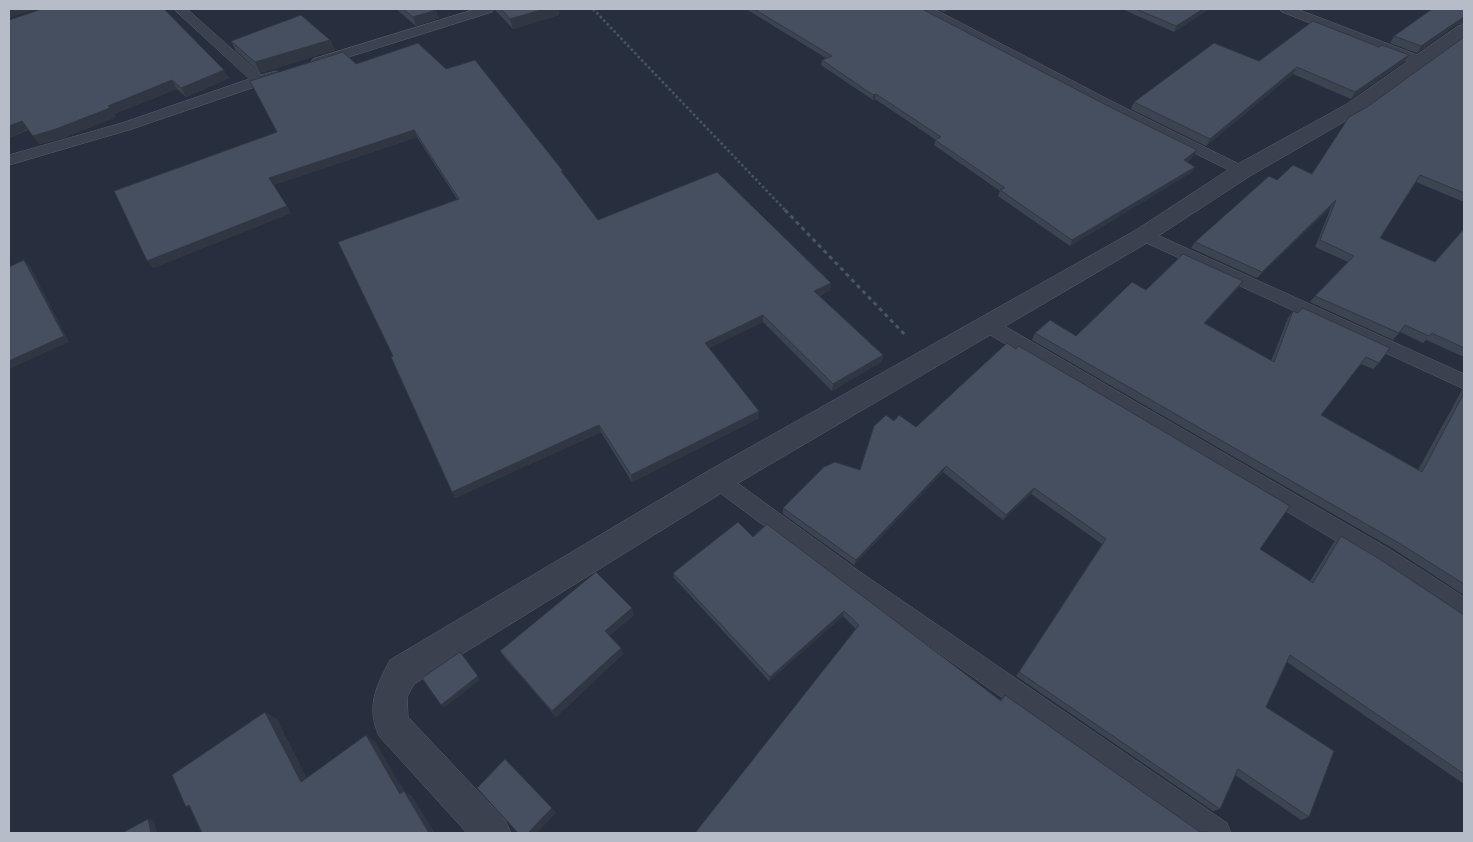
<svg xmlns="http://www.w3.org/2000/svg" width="1473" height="842" font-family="Jost,sans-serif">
<rect width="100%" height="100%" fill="#272f3e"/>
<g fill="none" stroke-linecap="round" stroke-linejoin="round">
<g stroke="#585f6c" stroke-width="1">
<path id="lane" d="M174,9H187L261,75L276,71L283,75L281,78L132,129L9,165V155L122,123L249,79Z
M476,9H494L492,12L323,65H313L311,62L313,59Z
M919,9H934L1121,106L1247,168L1250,171L1247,174H1237L1111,112L921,12Z
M1280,9H1297L1425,58L1427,61L1425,64H1415L1282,12Z
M1144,229L1464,374V389L1138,239L1136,235L1138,231Z
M988,318L994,320L1391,550L1464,597V621L1456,618L1375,564L982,330L979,325L982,320Z
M718,471L725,474L863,574L1227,823L1231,833H1194L847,588L711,486L707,480L711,474Z"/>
</g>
<g stroke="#585f6c" stroke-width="1">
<path id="street" d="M1464,25V38L1361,112L1250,176L1152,240L728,489L414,684L407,697L408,717L505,820L511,833H467L379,736C366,706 376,687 390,660L708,471L1136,230L1234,166L1347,104L1458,26Z"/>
</g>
<path stroke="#47585c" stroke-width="2.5" stroke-dasharray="2.5 2.5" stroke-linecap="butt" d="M593,9L786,211"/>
<path stroke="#47585c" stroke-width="3" stroke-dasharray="4 4" stroke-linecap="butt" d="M785,210L907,337"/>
<use href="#lane" fill="#3b414e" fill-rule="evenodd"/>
<use href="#street" fill="#3b414e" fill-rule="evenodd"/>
</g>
<path fill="#3c4452" d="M396,9H435L439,18L416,26Z
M495,9H558L559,15L513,29L495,10Z
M746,9H922L1194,155L1187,162L1192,172L1070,246L998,196L1000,191L934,145L936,140L875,99L873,100L821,65L822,60L826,58Z
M937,9H950L944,12Z
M1122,9H1209L1174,32Z
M1464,9V24H1457L1417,53L1390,43L1394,36Z
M9,20L229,78L186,97L177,89L114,114L116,117L63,138L40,144L28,130L9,138Z
M1464,37V202L1416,182L1380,238L1435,262L1464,228V357L1426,340L1423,343L1400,332L1393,340L1310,302L1315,296L1348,262L1315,247L1331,207L1257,278L1191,248L1195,242L1277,180L1311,174L1367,107Z
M330,40L335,50L260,73L236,51L231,41Z
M1379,47L1409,55L1404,62L1351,99L1293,74L1206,146L1131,109L1134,102L1259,61Z
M356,64L446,69L565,176L598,220L831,283L830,290L819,296L883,355L881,362L832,391L763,322L709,348L759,411V418L632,482L601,432L455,498L393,356L457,199L417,137L273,185L291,213L153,268L277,132Z
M1243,281L1239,287L1205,323L1271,361L1288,318L1293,311L1379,363L1373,369L1361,364L1321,415L1418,470L1462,390L1464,388V595L1392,548L1032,340L1035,333L1076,336L1146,290Z
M894,421L916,427L1260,549L1310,581L1334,542L1341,536L1464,615V784L1287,662L1266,707L1309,817L1301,820L1235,775L1220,809L1213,811L1016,676L1102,544L1031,494L1003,520L943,472L854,565L783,514V508L860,470Z
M753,537L1000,700L1005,695L1200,832L695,833L856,629L843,616L769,681L674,578L673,573Z
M634,615L609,636L623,654L556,717L504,657L500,651Z"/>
<path fill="#313742" d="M9,9H36L9,18Z
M544,9H558L559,15L513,29L510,19Z
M945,9H950L944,12Z
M1203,9H1209L1174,32L1176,26Z
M436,10L439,18L416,26L413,17Z
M1464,17V23L1457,24L1417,53L1421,46L1462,18Z
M330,40L335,50L260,73L255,62Z
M1409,55L1404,62L1351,99L1355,92Z
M1297,67L1293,74L1206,146L1210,139Z
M224,70L229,78L186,97L181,88Z
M172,80L177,89L114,114L116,117L63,138L40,144L33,136Z
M876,94L875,99L873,100V95Z
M22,121L28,129L9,138V126Z
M414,130L417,137L273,185L269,178Z
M1197,150L1194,155L1182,166L1184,160Z
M1195,167L1192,172L1070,246L1072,240Z
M1336,200L1331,207L1257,278L1262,272Z
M287,206L291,213L153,268L147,261Z
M24,260L30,266L69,342L9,369V361Z
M1243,281L1239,287L1199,329L1204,323Z
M831,283L830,290L813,298L814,291Z
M763,315V322L705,350V343Z
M883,355L881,362L832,391L833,384Z
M759,411V418L632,482L631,475Z
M599,425L601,432L455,498L452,492Z
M946,466L943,472L854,565L856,560Z
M1034,488L1031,494L1003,520L1006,515Z
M632,608L634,615L607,638L605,631Z
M844,611L843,616L769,681L770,677Z
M621,648L623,654L556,717L552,711Z
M460,652L480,680L444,708L441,705Z
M265,712L277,719L312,788L301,782Z
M366,735L375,742L409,799L400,794Z
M404,791L412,796L435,833H429Z
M552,808L556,813L537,833H528Z
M148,819L154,821L157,833H151Z"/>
<path fill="#464f5f" stroke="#313742" d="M42,9H164L224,70L181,88L172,80L108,106L110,108L56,129L33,136L22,121L9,126V20Z
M403,9H435L436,10L413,17Z
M501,9H544L510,19Z
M754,9H922L1112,108L1197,150L1184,160L1195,167L1072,240L1000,190L1005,188L935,140L941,137L876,94L873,95L822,60L832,56Z
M1136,9H1203L1176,26Z
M1432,9H1464V17L1462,18L1421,46L1394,36Z
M301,15L330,40L255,62L231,41Z
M1313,21L1379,47L1382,45L1409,55L1355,92L1297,67L1210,139L1134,102L1214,43L1259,61Z
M1464,37V193L1420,175L1380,238L1435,262L1464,229V348L1432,333L1429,336L1405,325L1399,333L1315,296L1354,256L1320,240L1336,200L1262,272L1195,242L1269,176L1277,180L1293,165L1312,174L1349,117L1367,107Z
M418,43L446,69L475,60L563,171H561L598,220L717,172L831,283L814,291L883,355L833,384L763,315L705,343L759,411L631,475L599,425L452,492L391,357L393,356L338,242L459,199L414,130L269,178L287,206L147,261L114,191L277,132L250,81L343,52L356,64Z
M1183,254L1243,281L1204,323L1274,362L1293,311L1298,313L1303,308L1390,348L1379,363L1366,357L1321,415L1422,472L1464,393V584L1399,543L1035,333L1050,320L1076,336L1132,282L1146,290Z
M24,260L64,336L9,361V267Z
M1007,343L1016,349L1019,346L1290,506L1260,549L1313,583L1341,536L1381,560L1464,615V774L1290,655L1266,707L1334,751L1309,817L1238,769L1220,809L1019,672L1106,539L1034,488L1006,515L946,466L856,560L783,508L824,467L835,462L860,470L874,426L886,415L894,421L899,415L916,427Z
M738,522L753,537L767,524L1001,701L1005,695L1200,832H1209V833H695L859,625L844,611L770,677L673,573Z
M596,572L632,608L605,631L621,648L552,711L500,651Z
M460,652L478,676L441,705L422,678Z
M265,712L301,782L366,735L400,794L404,791L429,833H202L189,805L186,807L172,775Z
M505,759L552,808L528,833H518L477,788Z
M148,819L151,833H122Z"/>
<rect width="1473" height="842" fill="none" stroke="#b7bcc9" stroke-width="20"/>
</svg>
